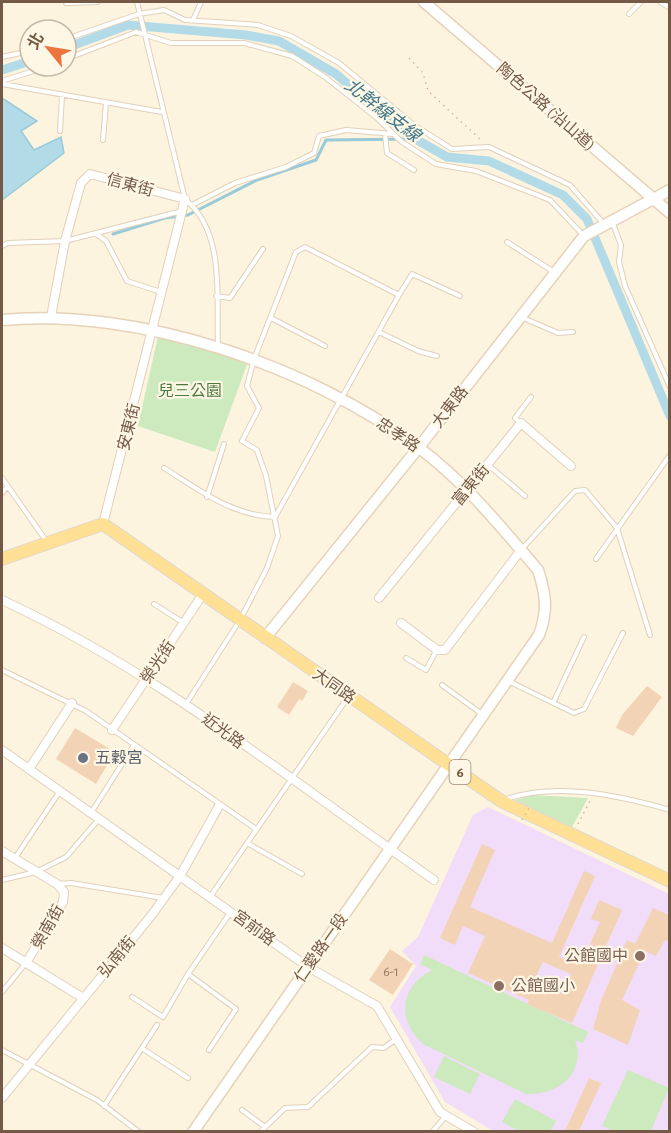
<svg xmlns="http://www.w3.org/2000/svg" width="671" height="1133" font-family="'Alegreya Sans','Noto Sans TC',sans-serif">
<rect width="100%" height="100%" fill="#fdf4df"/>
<path fill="#f1dcf9" d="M488,807L669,894V1131H493L445,1102L390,1007L416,966L402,951L418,937L473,815Z"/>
<path fill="#cceabd" d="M158,336L248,362L215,452L138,426Z
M531,795L588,798L571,829L516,800Z
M424,955L588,1032L583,1043L575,1040C587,1073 557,1096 526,1094L423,1044C397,1021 399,987 432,970L420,964Z
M444,1056L480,1074L470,1094L434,1077Z
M628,1070L669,1088L651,1131H615L602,1126Z
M515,1099L556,1121L550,1131H519L502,1122Z"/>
<path fill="#b3dbe7" stroke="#99cad9" stroke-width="1.5" d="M2,98L37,121L21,131L34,150L61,137L64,153L2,200Z"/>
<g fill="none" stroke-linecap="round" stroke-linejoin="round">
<path stroke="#99cad9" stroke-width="3" d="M113,234L165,218L188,215L257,180L316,160L326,140L415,139"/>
<path stroke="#b3dbe7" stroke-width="9" d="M66,48L128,25L246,35L279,41L336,74L405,133L447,157L489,161L563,195L587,219L670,416
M2,70L30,61"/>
</g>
<path fill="#f3d3b5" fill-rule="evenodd" d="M293,682L308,691L302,701L299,699L289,715L277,707Z
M647,686L662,697L633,736L616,728L622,715Z
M75,728L115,752L96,784L56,759Z
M482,844L495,850L470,907L552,943L584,871L595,876L559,957L571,962L577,951L585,955L600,922L591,919L599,900L622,910L572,1023L527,1004L529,1000L468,973L485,936L463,926L455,945L440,938ZM543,962L571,974L562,993L534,981Z
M653,908L669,915V942L665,940L656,956L645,951L622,1000L640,1010L628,1045L593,1029L601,1001L627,940L635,944Z
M390,949L413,964L393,995L369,980Z
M589,1078L601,1083L579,1131H565Z"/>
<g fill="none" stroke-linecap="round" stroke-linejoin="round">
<g stroke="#e1d0bb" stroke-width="6">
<path id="lane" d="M137,2L185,199C226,233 216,297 218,345
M660,2L670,8
M66,3L98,2
M629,14L641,2
M193,20L201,2
M66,39L139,14L164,10L185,20L258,25L291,36L339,63L414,125L452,149L489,147L570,185L603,223
M2,57L30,51
M66,59L136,32L171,43H244L292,56L325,77L377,118L402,142L436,164L476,171L550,200L584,236
M2,81L49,66
M2,84L162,112
M60,131L62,95
M385,134L387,153L414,170
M103,140L106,103
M192,205L235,183L286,167L314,153L319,136L346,130L393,134
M613,224L621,245L619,262L625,286L670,387
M96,234L106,241L127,281L161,292
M507,242L554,272
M2,246L8,243L65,241L182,211
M399,295L412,274L460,296
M216,296L230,298L263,249
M521,317L558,333L573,332
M271,318L325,346
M379,332L418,351L437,356
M521,423L515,418L531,397
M488,465L525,496
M164,468C198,489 232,516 275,517L399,295L305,247L296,252L254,359L247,386L259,408L242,441L257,450L266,476L278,536L267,568L240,620L186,704
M2,478L47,542
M2,493L7,487
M207,497L224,444
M521,550L575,491L585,490L617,528L650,635
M596,559L670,455
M154,604L184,623
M406,658L426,670L436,651
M2,670L86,711L256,829
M508,681L574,713L584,709L623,633
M442,685L482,714
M554,701L584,637
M506,799C558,782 618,795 670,810
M91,813L134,745
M247,843L302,874
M15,858L60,791
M2,880L36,872L66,857L99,819
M57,884L71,883L163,898
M210,897L348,697
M188,974L230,913
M2,992L26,963
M132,997L163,1017L188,974L236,1009L209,1050
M143,1049L188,1078
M2,1050L97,1100L139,1132
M104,1106L157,1025
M242,1110L264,1126
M260,1132L285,1108L308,1107L372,1047L384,1048L396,1039
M432,1132L446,1116"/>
</g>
<g stroke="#e1d0bb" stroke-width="10">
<path id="street" d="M51,317L65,241L81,183L90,174L185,199L103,524
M379,598L521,423L571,466
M2,600C158,672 293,782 434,880
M401,623L437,650H445L521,550
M112,730L203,594
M2,750L308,967L377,1006L440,1112L474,1132
M29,769L72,703
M2,851L57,884L64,892L63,902L26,963
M2,948L83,998
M2,1098L151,916L180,876L219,806"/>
</g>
<g stroke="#e6d2b8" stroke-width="13">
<path id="secondary" d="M424,2L670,213
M2,320C138,307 309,366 418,447C465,482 501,527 538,570C546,594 548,611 539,635L193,1132
M265,638L419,447L584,236L670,190"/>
</g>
<g stroke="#ded7d3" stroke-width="14">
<path id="primary" d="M2,559L103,524L501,801L670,881"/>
</g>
<path stroke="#d8b799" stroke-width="1.5" stroke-dasharray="1.5 4.5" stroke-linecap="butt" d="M409,58L423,73L428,91L481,140
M578,824L591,799"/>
<use href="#lane" stroke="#fff" stroke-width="4"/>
<use href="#street" stroke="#fff" stroke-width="8"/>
<use href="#secondary" stroke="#fff" stroke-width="10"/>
<use href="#primary" stroke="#ffe094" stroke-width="12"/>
<path stroke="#d8b799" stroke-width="1.5" stroke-dasharray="1.5 4.5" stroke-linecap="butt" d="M522,820L530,806"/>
</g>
<circle fill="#6b7280" stroke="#fff7e6" stroke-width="2" cx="83" cy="758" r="6"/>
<g fill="#8d6e63" stroke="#fff7e6" stroke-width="2">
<circle cx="640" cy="956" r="6"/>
<circle cx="499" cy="986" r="6"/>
</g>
<g text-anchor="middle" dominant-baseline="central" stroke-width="4.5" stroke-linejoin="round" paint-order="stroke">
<g font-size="14" fill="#947862">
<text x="391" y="972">6-1</text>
</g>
<rect fill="#fff7e6" stroke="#9e8976" stroke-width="1.5" x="449.5" y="760" width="21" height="24" rx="4.5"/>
<g font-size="15" font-weight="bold" fill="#745a46">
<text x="460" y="772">6</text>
</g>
<g font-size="16" fill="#745a46" stroke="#fff7e6">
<text transform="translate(546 107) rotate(41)">陶色公路 (沿山道)</text>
<text transform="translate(130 185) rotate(15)">信東街</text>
<text transform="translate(450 407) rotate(-52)">大東路</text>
<text transform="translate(129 427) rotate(-76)">安東街</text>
<text transform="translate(398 435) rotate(34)">忠孝路</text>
<text transform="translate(471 485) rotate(-51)">富東街</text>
<text transform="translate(158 662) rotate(-56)">榮光街</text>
<text transform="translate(334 686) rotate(35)">大同路</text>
<text transform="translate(223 731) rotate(36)">近光路</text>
<text transform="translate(48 927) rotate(-60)">榮南街</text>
<text transform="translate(254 928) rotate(36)">宮前路</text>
<text transform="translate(321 948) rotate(-55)">仁愛路一段</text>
<text transform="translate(117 957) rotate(-50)">弘南街</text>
</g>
<g font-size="16" fill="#4b7a3e" stroke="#fff7e6">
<text x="190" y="391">兒三公園</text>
</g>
<g font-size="16" fill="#5b616d" stroke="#fff7e6" text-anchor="start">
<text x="95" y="758">五穀宮</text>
</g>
<g font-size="16" fill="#785e54" stroke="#fff7e6" text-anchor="end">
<text x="628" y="956">公館國中</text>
<text x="511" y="986" text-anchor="start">公館國小</text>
</g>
<g font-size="18" font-style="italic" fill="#3f7689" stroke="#fff7e6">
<text transform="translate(382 111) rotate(38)">北幹線支線</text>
</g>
</g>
<rect width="671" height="1133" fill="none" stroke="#745a46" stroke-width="6"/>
<g transform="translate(48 48) rotate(300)"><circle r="28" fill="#fff7e6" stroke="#c7b8a6" stroke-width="1.5"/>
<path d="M0-4.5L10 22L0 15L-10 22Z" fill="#ec743e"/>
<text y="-9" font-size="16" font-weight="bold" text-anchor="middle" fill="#745a46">北</text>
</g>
</svg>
